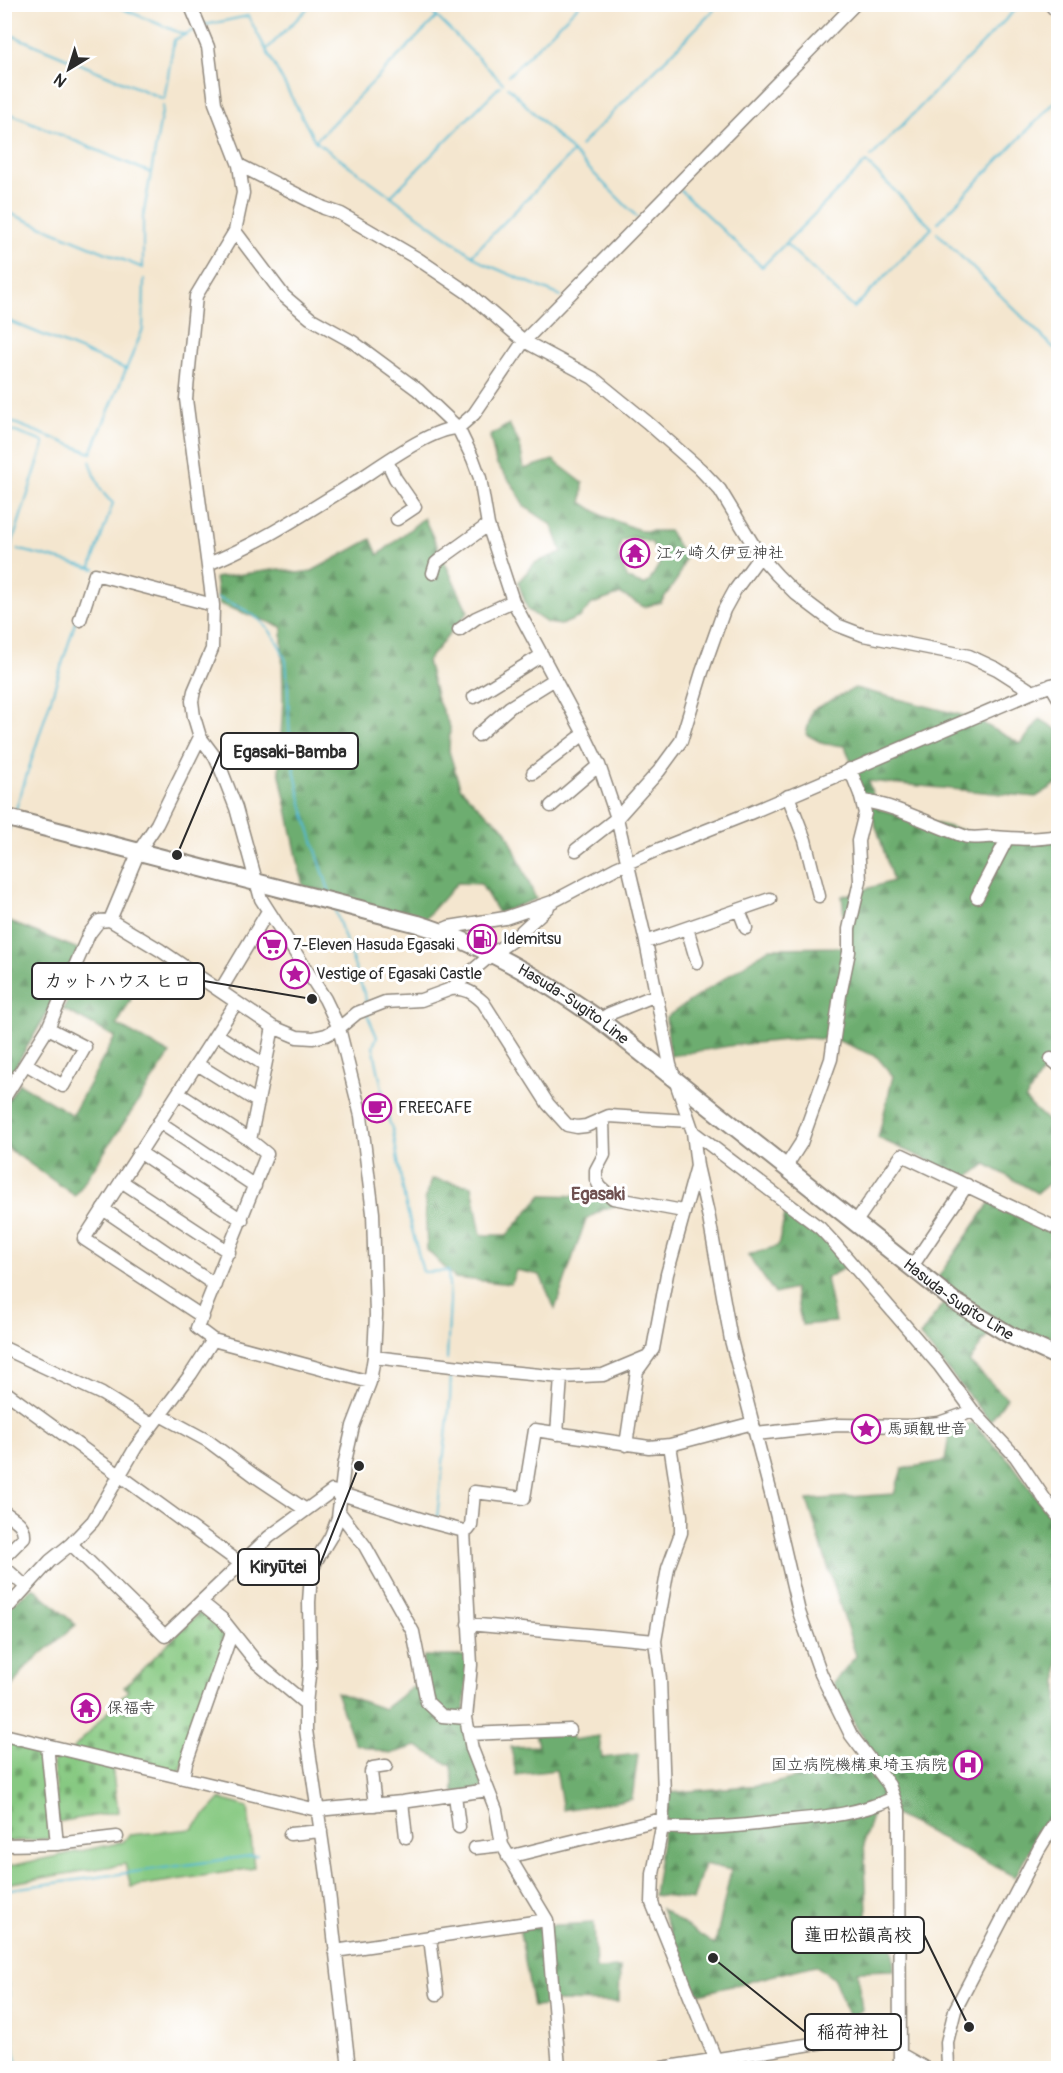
<svg xmlns="http://www.w3.org/2000/svg" width="1063" height="2073" font-family="Pangolin,'Klee One',sans-serif">
<defs>
<pattern id="forest-firs" width="22" height="20" patternUnits="userSpaceOnUse" patternTransform="scale(1.5)"><rect width="22" height="20" fill="#6dad70"/><path d="M5 1l3.5 6h-7zM16 11l3.5 6h-7z" fill="#5a8d5c"/></pattern>
<pattern id="cemetery-stones" width="16" height="16" patternUnits="userSpaceOnUse" patternTransform="scale(1.5)"><rect width="16" height="16" fill="#87c982"/><path d="M2 7V4a2 2 0 0 1 4 0v3zM10 15v-3a2 2 0 0 1 4 0v3z" fill="#6fa36b"/></pattern>
</defs>
<rect width="100%" height="100%" fill="#fff"/>
<filter id="ink" filterUnits="userSpaceOnUse"><feTurbulence type="fractalNoise" baseFrequency=".0167" numOctaves="2"/><feDisplacementMap in="SourceGraphic" scale="12" xChannelSelector="R" yChannelSelector="G"/><feConvolveMatrix kernelMatrix="1 2 1 2 8 2 1 2 1" color-interpolation-filters="sRGB"/></filter>
<filter id="wash" filterUnits="userSpaceOnUse"><feTurbulence type="fractalNoise" baseFrequency=".008" numOctaves="4" result="noise"/><feDisplacementMap in="SourceGraphic" scale="24" xChannelSelector="R" yChannelSelector="G"/><feGaussianBlur stdDeviation="1.35" result="paint"/><feColorMatrix in="noise" values="0 0 0 0 0 0 0 0 0 0 0 0 0 0 0 0 0 1.4 0 .05"/><feComposite in="paint" operator="in"/></filter>
<g filter="url(#wash)">
<rect width="100%" height="100%" fill="#f4e6cf"/>
<path fill="#87c982" stroke="#597a56" stroke-width="1.5" d="M220,1799L248,1807L254,1868L131,1887L125,1864L5,1884V1867L123,1842L129,1835L192,1829Z"/>
<path fill="url(#forest-firs)" stroke="#4c6c4e" stroke-width="1.5" fill-rule="evenodd" d="M509,424L520,445L524,469L553,460L583,483L582,502L603,516L642,531H669L685,558L678,578L661,602L644,607L621,594L592,604L580,617L561,625L547,623L528,610L518,582L535,563L562,552L552,525L524,506L514,487L496,463L490,436ZM633,537L652,543L660,563L649,582L644,585L628,579L618,556L621,541Z
M424,518L468,612L427,661L437,699L450,727L449,751L460,787L479,807L506,830L536,899L498,913L481,884L457,883L424,920L303,886L279,770L283,700L282,627L219,604L215,578L279,569L297,573L312,571L371,539L378,555Z
M855,688L973,718L1021,744L1040,719L1058,730V783L1036,797L868,781L878,809L1010,842L1058,836V1061L1052,1056L1025,1100L1058,1130V1176L1037,1193L986,1164L967,1178L878,1138L893,1076L877,1057L837,1040L807,1038L735,1045L670,1056L666,1017L770,948L847,947L842,896L893,881L878,832L845,746L824,744L806,734L812,710Z
M5,920L78,949L49,1010L5,1084Z
M82,972L131,999L117,1025L170,1054L75,1196L5,1146L4,1107L19,1083L72,1115L115,1037L63,1009Z
M432,1179L472,1186L481,1235H507L542,1195L587,1196L621,1204L604,1209L586,1219L555,1309L540,1275L516,1270L511,1284L455,1278L427,1250L425,1200Z
M991,1201L1058,1232V1326L1047,1343L1003,1325L936,1280Z
M786,1210L818,1232L848,1266L826,1278L835,1322L802,1325L794,1289L775,1294L748,1255L778,1246Z
M944,1302L990,1332L969,1362L1007,1398L990,1421L920,1336Z
M973,1423L1011,1462L1058,1527V1805L1043,1825L1015,1877L876,1805L864,1840L868,1932L892,1940L894,1970L857,1971L862,2010L850,2018L834,1979L815,1965L695,1995L661,1909L715,1945L731,1870L704,1864L693,1900L654,1895L669,1793L771,1784L877,1757L858,1730L833,1683L856,1656L807,1500L894,1494L902,1469L945,1461L950,1428Z
M33,1587L76,1625L27,1666L10,1689L5,1691V1610Z
M424,1656H468L464,1714L483,1788L454,1793L452,1766L417,1746L390,1754L355,1744L336,1692L384,1709L420,1681Z
M570,1730L573,1740L599,1736L602,1758L638,1754L632,1799L563,1810L556,1770L516,1775L511,1747L538,1746L535,1733Z
M594,1923L596,1969L620,1968L619,2002L547,2001V2006L533,2007L519,1927Z"/>
<path fill="url(#cemetery-stones)" stroke="#597a56" stroke-width="1.5" d="M204,1608L230,1632L179,1774L72,1750L128,1691L124,1687Z
M5,1740L42,1749L54,1838L5,1842Z
M52,1751L112,1766L118,1812L58,1822Z"/>
<g fill="none" stroke-linecap="round" stroke-linejoin="round">
<path stroke="#53b9d1" stroke-width="2" d="M111,4L185,35
M424,4L503,83
M719,5L720,4
M4,7L6,4
M443,12L450,4
M204,23L205,25L248,16L315,141L483,263L561,296
M4,32L164,99L174,40L196,29
M266,50L312,4
M508,76L580,4
M508,87L638,218
M4,111L151,173
M315,141L437,17
M580,146L714,10
M871,157L1021,4
M680,190L762,267L866,162L932,228L854,308L786,244
M391,196L500,86
M4,211L143,268V217L163,106
M938,222L1058,99
M937,233L1058,352
M472,255L573,152
M4,319L126,369
M4,419L91,453L143,329L144,279
M4,428L44,442V444L10,550
M90,461C96,478 99,492 113,503L91,567
M17,549L95,569
M4,571L10,556
M217,598C253,610 273,625 286,661C289,687 288,714 290,740C295,792 314,844 330,893
M15,812L76,620
M4,844L10,825
M335,910L366,999L365,1004
M367,1014L377,1037L373,1046L389,1121L393,1131L405,1202L423,1272L448,1271L450,1299L447,1359
M437,1518L450,1400L451,1371
M4,1890L257,1855
M4,1960L9,1996
M9,2001L17,2068
M34,2068L55,2066L56,2068"/>
</g>
</g>
<g filter="url(#ink)">
<g fill="none" stroke-linecap="round" stroke-linejoin="round">
<g stroke="#90887d" stroke-width="15">
<path id="minor" d="M190,4L208,47L215,103L239,165L243,193L235,231L196,296L186,399L213,605L212,649L194,691L192,701L194,717L200,737L215,757L222,772L236,808L261,899L325,999L339,1028L361,1116L373,1213L376,1315L374,1357L370,1382L353,1426L344,1466L338,1518L331,1536L316,1561L311,1574L309,1602L310,1666L306,1704V1730L327,1875L349,2068
M1050,4L1058,13
M239,165L324,208L341,214L418,259L468,293L524,341L593,378L647,422L700,469L720,490L760,556L777,575L796,594L837,625L863,635L969,656L997,669L1033,692
M235,231L284,296L310,318L353,342L418,390L458,428L473,459L480,478L488,525L513,601L584,734L599,765L617,818L646,942L670,1065L693,1132L697,1166L709,1218L731,1340L776,1513L799,1612L821,1674L851,1735L889,1785L899,1811L900,2068
M387,461L395,478L415,507L397,519
M208,564C258,544 304,514 349,486C375,470 430,428 458,428L474,414L524,341L855,4
M433,573L436,563L442,558L488,525
M80,620L95,574L213,605
M459,630L476,618L513,601
M1051,685L1058,697
M474,697L542,655
M478,735L510,707L555,679
M533,773L584,734
M788,796L805,840L819,896
M863,801C899,806 932,826 967,837C976,839 986,836 994,837C1020,839 1033,840 1058,836
M551,806L599,765
M576,850L617,818L659,771L681,741L702,672L724,610L735,590L760,556
M977,897L1007,839
M739,910L746,928
M268,911L220,991L273,1027L297,1037L313,1038L326,1035L339,1028L357,1013L385,1002L421,1000L451,989L491,955L511,941L548,907
M110,920L139,851L157,824L200,737
M687,928L697,962
M440,931L449,927L505,918L552,902L616,868L657,850L750,813L1033,692L1058,683
M646,942L770,899
M451,989C466,988 472,992 483,1002L548,1104L567,1125L577,1127L586,1126L609,1116L689,1121
M600,1020L609,1014L656,995
M216,1034L265,1065
M1051,1059L1058,1065
M26,1064L63,1086L85,1047L48,1028
M197,1064L258,1102
M178,1093L250,1140L267,1154L197,1328L213,1340L370,1382
M4,1098L48,1028L89,934L99,921L110,920L160,950L220,991
M603,1120L604,1155L596,1170V1179L600,1187L613,1198L683,1211
M159,1122L255,1186
M693,1132L820,1228L833,1242L939,1365L973,1411L1016,1457L1046,1501L1058,1516
M250,1140L273,1027
M139,1152L242,1220
M785,1168L801,1143L831,1059L840,995L849,952V929L860,881L858,841L865,813L860,794L850,769
M121,1181L229,1252
M103,1209L215,1285
M855,1223L902,1155L1058,1229
M911,1268L967,1185
M203,1317L84,1239L236,1003
M4,1348L102,1394L152,1425
M374,1357L478,1369L561,1377L603,1375L646,1357
M4,1391L240,1563
M160,1415L208,1441L255,1476L306,1510
M557,1434L561,1377
M756,1434L838,1425L911,1426L939,1423L973,1411
M626,1445L637,1371L653,1349L667,1274L697,1166
M670,1445L681,1516V1533L668,1568L655,1641L660,1679L664,1795L662,1827L653,1874L652,1903L719,2068
M4,1512C14,1519 25,1524 24,1537L8,1553
M339,1512L365,1546L413,1632L427,1702L442,1716L466,1718
M464,1531L471,1665L466,1718L472,1749L496,1810L502,1845L547,1920L559,2068
M464,1531L468,1530L471,1526L474,1492L524,1498L535,1430L649,1447L670,1445L753,1423
M71,1544L165,1636L269,1537L332,1491L430,1522L464,1531
M4,1567L26,1587
M201,1602L222,1619L257,1663L306,1704
M4,1605H10L50,1561L71,1544L93,1521L136,1447L191,1374L213,1340
M468,1624L655,1641
M469,1734L570,1730
M4,1735L317,1810L402,1802L488,1790
M47,1745L57,1844
M183,1778L186,1763L232,1632
M455,1795L459,1827
M402,1802L406,1837
M375,1805L371,1772L373,1768L386,1766
M662,1827C702,1830 742,1826 782,1821C824,1817 855,1815 894,1798
M290,1834L321,1831
M4,1845L57,1844L117,1837
M475,1848L502,1845
M508,1857L662,1819
M430,1938L437,1994
M335,1951L547,1920
M900,2054L925,2068
M662,2068L899,2030
M948,2068L947,2042L955,2010L1039,1849L1058,1818"/>
</g>
<g stroke="#90887d" stroke-width="20">
<g id="major">
<path id="s1" d="M4,817L418,924C483,944 545,981 600,1020L954,1301L1010,1335L1058,1357"/>
</g>
</g>
<use href="#minor" stroke="#fff" stroke-width="12"/>
<use href="#major" stroke="#fff" stroke-width="16"/>
</g>
</g>
<defs>
<g id="temple-ring" transform="scale(1.5)"><circle r="9.5" fill="#fff" stroke="#b5179e" stroke-width="1.5"/><path d="M0-6L5-2H3V0L6.5 2.5H4V6H1.5V3h-3V6H-4V2.5H-6.5L-3 0V-2H-5Z" fill="#b5179e"/></g>
<g id="fuel-ring" transform="scale(1.5)"><circle r="9.5" fill="#fff" stroke="#b5179e" stroke-width="1.5"/><path d="M-5.5-6h7V0h2V4h1.3V-2.5L3-4.5l.8-.8L6-3V5H2.5V1h-1V6h-7ZM-4.2-4.7v3.2H.2V-4.7Z" fill="#b5179e"/></g>
<g id="supermarket-ring" transform="scale(1.5)"><circle r="9.5" fill="#fff" stroke="#b5179e" stroke-width="1.5"/><path d="M-6-5.5h2.5l.6 2H6L4.5 2H-2.5L-4.4-4H-6ZM-1.5 3.2a1.3 1.3 0 1 0 .1 0ZM3 3.2a1.3 1.3 0 1 0 .1 0Z" fill="#b5179e"/></g>
<g id="sight-ring" transform="scale(1.5)"><circle r="9.5" fill="#fff" stroke="#b5179e" stroke-width="1.5"/><path d="M0-6L1.8-2.2L6-1.7L2.9 1.2L3.7 5.4L0 3.3L-3.7 5.4L-2.9 1.2L-6-1.7L-1.8-2.2Z" fill="#b5179e"/></g>
<g id="cafe-ring" transform="scale(1.5)"><circle r="9.5" fill="#fff" stroke="#b5179e" stroke-width="1.5"/><path d="M-5.5-4.5H6V0H3Q3 3.5 0 3.5H-2.5Q-5.5 3.5-5.5 0ZM3-3.2v2h1.7v-2ZM-6 4.5H4V6H-6Z" fill="#b5179e"/></g>
<g id="hospital-ring" transform="scale(1.5)"><circle r="9.5" fill="#fff" stroke="#b5179e" stroke-width="1.5"/><path d="M-5-5h3v3.5h4V-5h3V5h-3V1.5h-4V5h-3Z" fill="#b5179e"/></g>
</defs>
<g fill-rule="evenodd">
<use href="#temple-ring" x="635" y="553"/>
<use href="#fuel-ring" x="482" y="939"/>
<use href="#supermarket-ring" x="272" y="945"/>
<use href="#sight-ring" x="295" y="974"/>
<use href="#cafe-ring" x="377" y="1108"/>
<use href="#sight-ring" x="866" y="1429"/>
<use href="#temple-ring" x="86" y="1708"/>
<use href="#hospital-ring" x="968" y="1765"/>
</g>
<g text-anchor="middle" dominant-baseline="central" stroke-width="6" stroke-linejoin="round" paint-order="stroke">
<g font-size="16" fill="#2b2b2b" stroke="#fff" text-anchor="start">
<text x="656" y="553">江ヶ崎久伊豆神社</text>
<text x="503" y="939">Idemitsu</text>
<text x="293" y="945">7-Eleven Hasuda Egasaki</text>
<text x="316" y="974">Vestige of Egasaki Castle</text>
<text x="398" y="1108">FREECAFE</text>
<text x="887" y="1429">馬頭観世音</text>
<text x="107" y="1708">保福寺</text>
<text x="947" y="1765" text-anchor="end">国立病院機構東埼玉病院</text>
</g>
<g font-size="16" fill="#2b2b2b" stroke="#fff">
<text stroke="none"><textPath href="#s1" startOffset="603">Hasuda-Sugito Line</textPath></text>
<text stroke="none"><textPath href="#s1" startOffset="1089">Hasuda-Sugito Line</textPath></text>
</g>
<g font-size="18" font-weight="bold" fill="#6e5050" stroke="#fff">
<text x="598" y="1194">Egasaki</text>
</g>
</g>
<path fill="none" stroke="#2b2b2b" stroke-width="2" d="M177 855L221 751M312 999L204 981M359 1466L319 1567M969 2027L924 1935M713 1958L805 2032"/>
<g fill="#2b2b2b" stroke="#fff" stroke-width="2">
<circle cx="177" cy="855" r="6"/>
<circle cx="312" cy="999" r="6"/>
<circle cx="359" cy="1466" r="6"/>
<circle cx="969" cy="2027" r="6"/>
<circle cx="713" cy="1958" r="6"/>
</g>
<g fill="#fff" stroke="#2b2b2b" stroke-width="2">
<rect x="221" y="733" width="137" height="36" rx="6"/>
<rect x="32" y="963" width="172" height="36" rx="6"/>
<rect x="238" y="1549" width="81" height="36" rx="6"/>
<rect x="792" y="1917" width="132" height="36" rx="6"/>
<rect x="805" y="2014" width="96" height="36" rx="6"/>
</g>
<g font-size="18" text-anchor="middle" font-weight="bold" fill="#2b2b2b">
<text x="290" y="758">Egasaki-Bamba</text>
<text x="118" y="987">カットハウス ヒロ</text>
<text x="278" y="1573">Kiryūtei</text>
<text x="858" y="1941">蓮田松韻高校</text>
<text x="853" y="2038">稲荷神社</text>
</g>
<rect width="1063" height="2073" fill="none" stroke="#fff" stroke-width="24"/>
<g transform="translate(69 69) rotate(218)" stroke="#ffffff" stroke-width="4.5" paint-order="stroke">
<path d="M0-4.5L10 22L0 15L-10 22Z" fill="#2b2b2b"/>
<text y="-9" font-size="16" font-weight="bold" text-anchor="middle" fill="#2b2b2b">N</text>
</g>
</svg>
